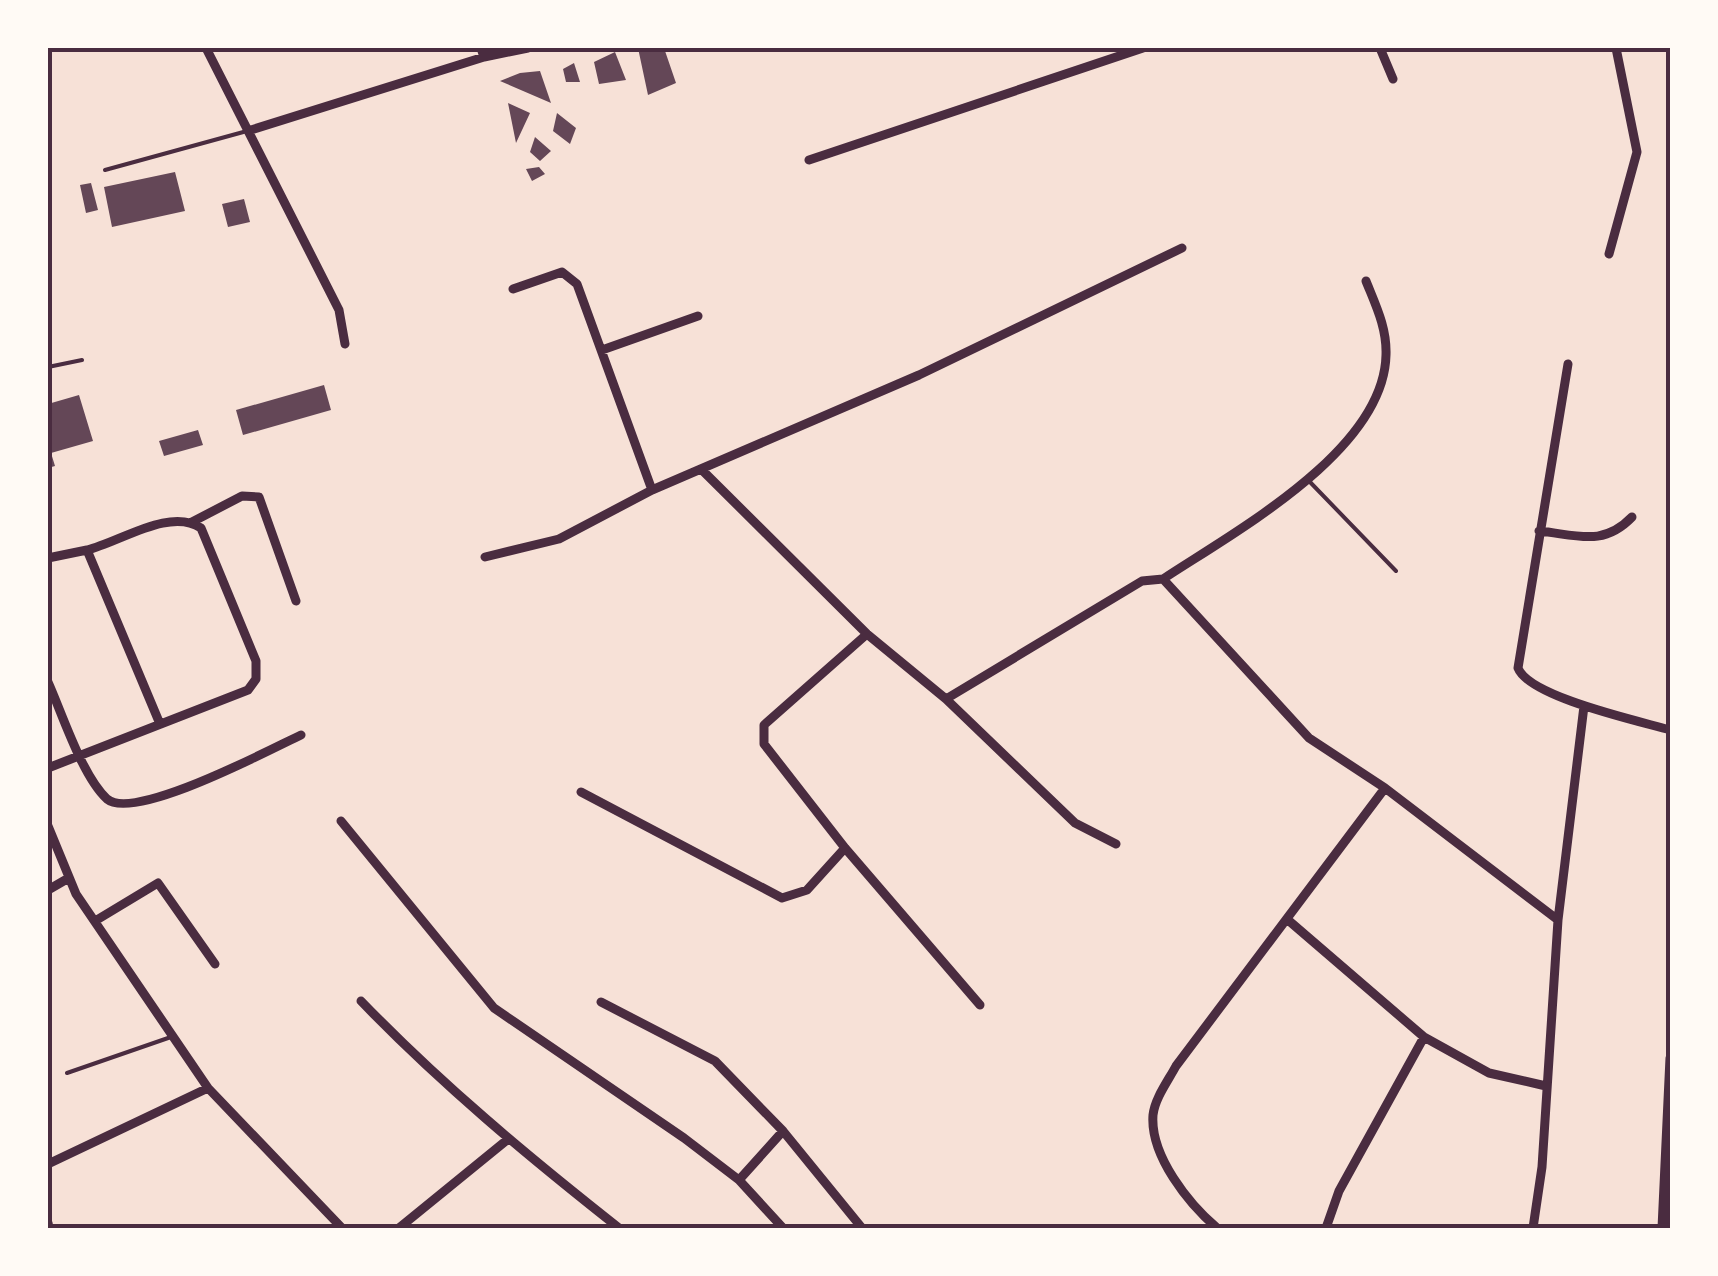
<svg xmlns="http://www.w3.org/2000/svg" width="1718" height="1276" font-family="'Space Grotesk',sans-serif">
<rect width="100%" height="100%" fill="#f7e1d7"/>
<path fill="#644757" d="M638,48H664L676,83L648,95Z
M615,52L626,80L599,84L594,62Z
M574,63L580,82H566L563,69Z
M540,71L551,103L500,81L520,73Z
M508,103L530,113L516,143Z
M557,113L576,128L570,144L553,131Z
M535,137L551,151L540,161L530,152Z
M539,167L545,174L532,181L526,169Z
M175,172L185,211L112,227L104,187Z
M91,183L98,210L86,213L80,185Z
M244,199L250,222L228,227L222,204Z
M324,385L331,410L243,435L236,410Z
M79,395L93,441L51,453L55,466L48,468V404Z
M198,430L203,445L164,456L159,441Z"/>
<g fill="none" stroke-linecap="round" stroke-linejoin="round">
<path stroke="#4a2c40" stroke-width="4" d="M105,170L247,131
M48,367L82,360
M1309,481L1396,571
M67,1073L171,1037"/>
<path stroke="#4a2c40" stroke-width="9" d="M206,48L339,310L345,344
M481,48L484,57L528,48
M1380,48L1393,79
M251,130L484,57
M809,160L1143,48
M1609,254L1637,152L1616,48
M513,289L562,272L577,284L652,490
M602,350L698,316
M1568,364L1518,668C1529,697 1639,721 1670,730
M702,470L867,634L946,699L1075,823L1116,844
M192,522L242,496L259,497L296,601
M1539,531C1578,535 1603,547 1632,517
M485,557L559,539L652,490L919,375L1182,248
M48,558L87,550
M1163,579L1309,738L1385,788L1558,920
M867,634L764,725V744L845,848L980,1005
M48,682C62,713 82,776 107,799C134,822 271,749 301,735
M946,699L1142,581L1163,579C1234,532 1384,451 1386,355C1387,328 1376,306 1366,281
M48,768L248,690L256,679V661L201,528C170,507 120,542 87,550L160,724
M581,792L782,898L807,890L845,848
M341,821L494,1008L684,1138L739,1180L783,1228
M48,826L76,894L208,1088L342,1228
M48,890L67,879
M1288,920L1424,1037L1489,1073L1546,1086
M95,921L158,883L215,964
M361,1001C441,1084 529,1157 619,1228
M601,1002L715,1061L783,1131L739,1180
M783,1131L862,1228
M48,1164L208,1088
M48,1223L49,1228
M399,1228L507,1140
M1217,1228C1189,1204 1150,1156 1153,1115C1155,1098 1168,1081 1176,1066L1385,788
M1326,1228L1339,1191L1424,1037
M1533,1228L1542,1167L1558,920L1584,706
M1662,1228L1670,1058"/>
</g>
<rect width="1718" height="1276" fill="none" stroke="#fffaf5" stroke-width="100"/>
<rect x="50" y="50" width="1618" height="1176" fill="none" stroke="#4a2c40" stroke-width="4"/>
</svg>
